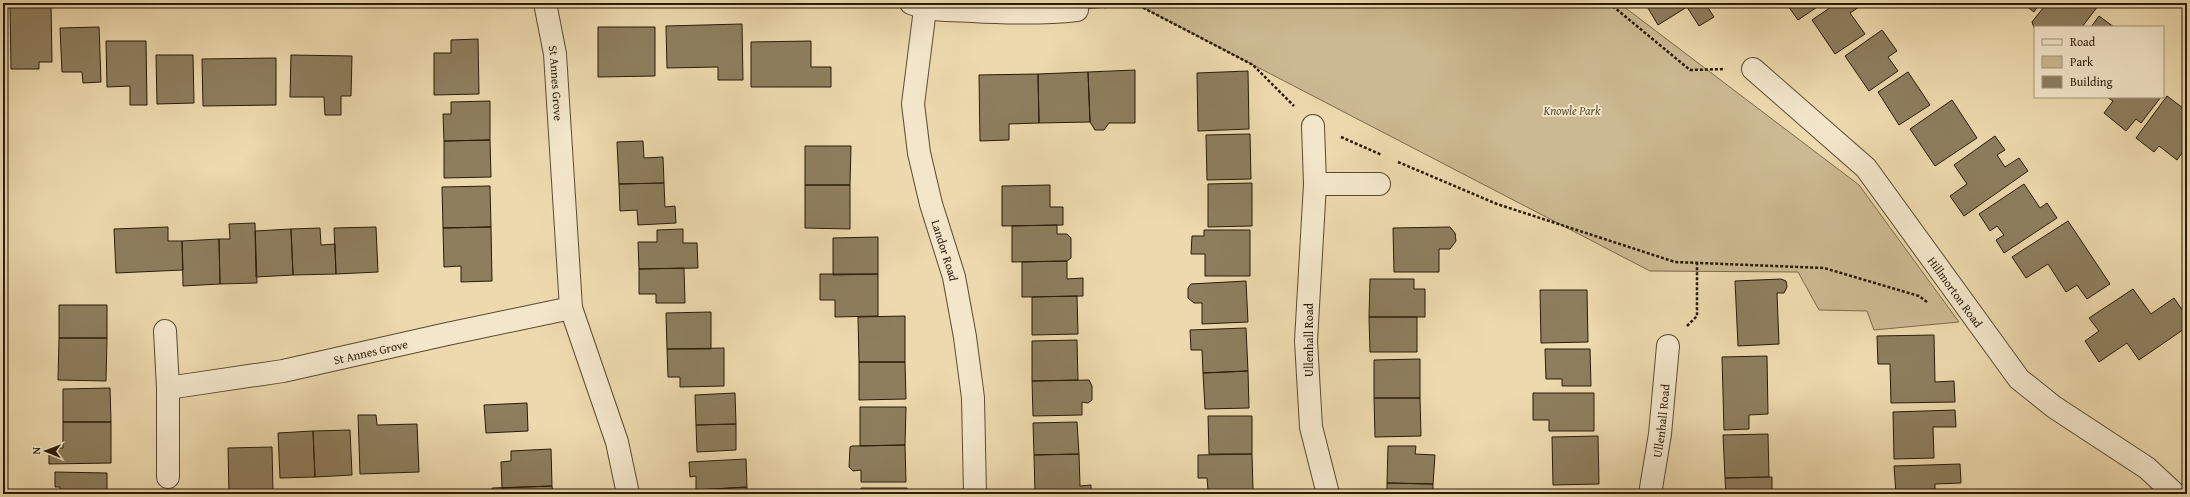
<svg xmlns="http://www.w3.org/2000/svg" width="2190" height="497" font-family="'Gentium Book Plus',serif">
<rect width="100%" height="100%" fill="#ecd9ad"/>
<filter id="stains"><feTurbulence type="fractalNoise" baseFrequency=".005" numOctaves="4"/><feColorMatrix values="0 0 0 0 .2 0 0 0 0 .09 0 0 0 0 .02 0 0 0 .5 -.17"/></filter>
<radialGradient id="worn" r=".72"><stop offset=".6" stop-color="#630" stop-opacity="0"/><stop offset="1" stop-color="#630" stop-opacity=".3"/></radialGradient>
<path fill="#cbb991" stroke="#7a6a4c" d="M1008,3H1619L1859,185L1959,322L1874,330L1867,311L1819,310L1798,272L1650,271L1136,4L1077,10Z"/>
<path fill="#8e7e5e" stroke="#291b08" d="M10,3H51L52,62H39V69H11Z
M1645,3H1705L1714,17L1699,26L1687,7L1658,25Z
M1792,3H1823L1798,20L1788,6Z
M1837,3H1861L1862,5L1850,13L1865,34L1835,54L1812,20Z
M2022,3H2040L2034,12Z
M2047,3H2093L2098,6L2082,27H2035V30L2032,22Z
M2099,16L2114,27H2091Z
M742,24L743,80H718V67L667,68L666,26Z
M99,27L101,82L83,83L82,72H62L60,28Z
M598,27H655V76L598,77Z
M1882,30L1897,51L1888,57L1898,71L1869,91L1845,56Z
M478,39L479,94L434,95V53H451V40Z
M106,41H146L147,105H130V86L107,87Z
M811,41V67H831V87H751V42Z
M156,55H193L194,103L157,104Z
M291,55L352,56L351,96H341V115H325L324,97H290Z
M276,58V105L203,106L202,59Z
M1135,70V123H1109L1104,130H1095L1090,122L1088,72Z
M1248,71L1249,129L1198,131L1197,73Z
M1088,72L1090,122L1039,123L1038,74Z
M1908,72L1930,105L1899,125L1878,92Z
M1038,74L1039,123L1009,124V140L980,141L979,75Z
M2167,96L2187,111V146L2177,160L2159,146L2154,152L2136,138Z
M2107,97H2161L2141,123L2136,119L2126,131L2104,113L2113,101Z
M1952,100L1977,138L1935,166L1910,129Z
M490,101V140L444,141L443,114H451V102Z
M1250,134L1251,179L1207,180L1206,135Z
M1995,136L2005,150L1997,155L2005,167L2019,158L2028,171L1964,216L1950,196L1967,184L1954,165Z
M490,140L491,177L444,178V141Z
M643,141L644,158L663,157L664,183L619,184L617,142Z
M805,146H851L850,185H805Z
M664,183L665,207L675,206L676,223L638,225L637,210L620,211L619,184Z
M1252,183V226L1208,227V184Z
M2024,184L2040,208L2047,203L2057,218L2004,253L1996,240L2004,235L1997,226L1990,231L1979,214Z
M805,185H850V229L805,228Z
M1050,185V207H1063V225L1002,226V186Z
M490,186L491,227L443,228L442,187Z
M2068,221L2110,284L2087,299L2077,285L2066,292L2048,264L2026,278L2012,257Z
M255,223L257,283L220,284L219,239H230L229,224Z
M1057,225V234H1067L1071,238V258L1067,261L1012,262V226Z
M168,227V241H182L183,270L116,273L114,229Z
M376,227L378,272L336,274L334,228Z
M491,227L492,281L461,282V266L444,267L443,228Z
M1450,227L1455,233L1456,241L1450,249H1439V272H1394L1393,228Z
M320,228L321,245L335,244L336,274L293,275L291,229Z
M291,229L293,275L256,277L255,231Z
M683,229V243H697L698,268L639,269L638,242H657V230Z
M1204,230H1250V276H1205V254H1191L1192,236H1204Z
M878,237V274L833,275V238Z
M219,239L220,284L183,286L182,241Z
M1067,261V279L1083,278V296L1022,297V262Z
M684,268L685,303H656V294H639V269Z
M820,274H878V316L835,317V300H820Z
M1370,279H1414V289H1425V317H1369Z
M1781,279L1786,281L1787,287L1784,293H1777L1779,344L1738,346L1735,281Z
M1246,281L1248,322L1202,324V303H1194L1188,298V288L1191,284Z
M2133,289L2151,314L2174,298L2187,317V327L2139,360L2127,343L2099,362L2085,341L2099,331L2089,318Z
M1540,290H1587L1588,342L1541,343Z
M1077,296L1078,334L1032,335V297Z
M59,305H107V338H59Z
M711,312V349H667L666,313Z
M905,316V362H859L858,317Z
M1369,317H1417V352H1370Z
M1246,328L1248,371L1203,373L1202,350H1191L1190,330Z
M1934,335L1935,382L1954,381L1955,402L1891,403L1890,364H1878L1877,336Z
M59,338H107L106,381L58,380Z
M1077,340L1078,380L1032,381V341Z
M724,348V386L680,387V377H668L667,349Z
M1545,349H1590L1591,386H1562V379H1546Z
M1767,356L1768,414L1749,415V429L1724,430L1722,357Z
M1420,359V398H1374V360Z
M859,362H905L906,399L859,400Z
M1248,371L1249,408L1205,409L1203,373Z
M1089,380L1092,386V400L1088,403L1082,402V415L1033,416L1032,381Z
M110,388L111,422H63V389Z
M735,393L736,424L696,425L695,395Z
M1533,393H1594V431H1549V420H1533Z
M1374,398H1420L1421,436L1375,437Z
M527,403L528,431L486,433L484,405Z
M860,407H906L905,445L860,446Z
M1955,410L1956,427H1933L1934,458L1894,459L1893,412Z
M358,415H376L377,425L417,424L419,472L360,474Z
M1208,416H1252V454H1209Z
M63,422H111V463L49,464V448H63Z
M1077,422L1079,454L1034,455L1033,423Z
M736,424V450L697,452L696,425Z
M350,430L352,475L315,477L313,431Z
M313,431L315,477L280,478L278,433Z
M1768,434L1769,477L1725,478L1723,435Z
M1598,436L1599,484L1553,485L1552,437Z
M905,445L906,482H861V470L853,471L849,467L850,447L852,446Z
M1388,446H1416L1415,454L1435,455L1433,484L1387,483Z
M272,447L273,492L229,493L228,448Z
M551,449L552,486L502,488L501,462L511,461V451Z
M1079,454L1080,486L1091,485V494H1035L1034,455Z
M1252,454L1253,490H1208L1207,478H1198V455Z
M746,459L747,487L696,490V476L690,477L689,462Z
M1960,464L1961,483L1935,484V494H1896L1894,466Z
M55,472L107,473V494H60V487H55Z
M1772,477V494H1726L1725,478Z
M1387,483L1433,484V494H1387Z
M552,486L553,494H493L492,488Z
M747,487V494H696V490Z
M861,488H907V494H861Z"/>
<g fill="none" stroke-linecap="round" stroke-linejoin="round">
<g stroke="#5a4a31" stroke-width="24">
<g id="street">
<path id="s1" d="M545,3L555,54L571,308L617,442L628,494"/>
<path d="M911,3C930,11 951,10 972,11C1007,13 1042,14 1077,10"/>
<path id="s2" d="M925,9L913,104L919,153L931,204L954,277L965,337L973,398L975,494"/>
<path id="s3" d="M1753,69L1866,168L2019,379L2054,407L2147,468L2175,494"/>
<path d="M1313,126L1315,184L1306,341L1311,427L1328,494"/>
<path d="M1315,184H1379"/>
<path d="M165,331L168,388V477"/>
<path id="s4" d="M168,388L283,371L447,334L571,308"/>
<path id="s5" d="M1650,494L1660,434L1668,346"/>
</g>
</g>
<path stroke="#291b08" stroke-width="2.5" stroke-dasharray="3 2" stroke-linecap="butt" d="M1609,3L1690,70L1725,69
M1104,7L1136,4L1253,65L1294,106
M1341,137L1382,155
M1398,162L1497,204L1675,262L1824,268L1919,296L1927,302
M1687,326L1697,316V263"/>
<use href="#street" stroke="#f3e6ca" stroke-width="22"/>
</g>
<g text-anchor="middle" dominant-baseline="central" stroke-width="3.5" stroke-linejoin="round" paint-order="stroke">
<g font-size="12" fill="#291b08" stroke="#f3e6ca">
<text stroke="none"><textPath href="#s1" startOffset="81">St Annes Grove</textPath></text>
<text stroke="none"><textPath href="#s2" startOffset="246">Landor Road</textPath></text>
<text stroke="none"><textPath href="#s3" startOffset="303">Hillmorton Road</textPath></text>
<text transform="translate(1308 340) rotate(-90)">Ullenhall Road</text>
<text stroke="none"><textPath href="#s4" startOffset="206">St Annes Grove</textPath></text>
<text stroke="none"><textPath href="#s5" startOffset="74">Ullenhall Road</textPath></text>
</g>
<g font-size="12" font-style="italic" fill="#5a4a31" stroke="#f3e6ca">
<text x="1572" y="110">Knowle Park</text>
</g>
</g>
<rect width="2190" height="497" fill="none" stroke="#ecd9ad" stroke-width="16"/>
<rect x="4" y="4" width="2182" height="489" fill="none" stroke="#291b08" stroke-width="2"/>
<rect x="8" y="8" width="2174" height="481" fill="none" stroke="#291b08"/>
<rect x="2034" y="26" width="130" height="72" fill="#f3e6ca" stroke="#a2957c"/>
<rect x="2042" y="39" width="20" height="6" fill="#f3e6ca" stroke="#a2957c"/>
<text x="2070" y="46" font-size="12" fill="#291b08">Road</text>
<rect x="2042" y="56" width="20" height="12" fill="#cbb991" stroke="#a2957c"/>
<text x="2070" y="66" font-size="12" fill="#291b08">Park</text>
<rect x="2042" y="76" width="20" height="12" fill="#8e7e5e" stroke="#a2957c"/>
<text x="2070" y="86" font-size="12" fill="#291b08">Building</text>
<g transform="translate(46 451) rotate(271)" stroke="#f3e6ca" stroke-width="3" paint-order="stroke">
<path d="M0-3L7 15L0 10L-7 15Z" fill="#291b08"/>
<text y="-6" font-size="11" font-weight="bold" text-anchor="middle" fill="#291b08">N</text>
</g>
<rect width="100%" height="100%" filter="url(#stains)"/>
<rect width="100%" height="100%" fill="url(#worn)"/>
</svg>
